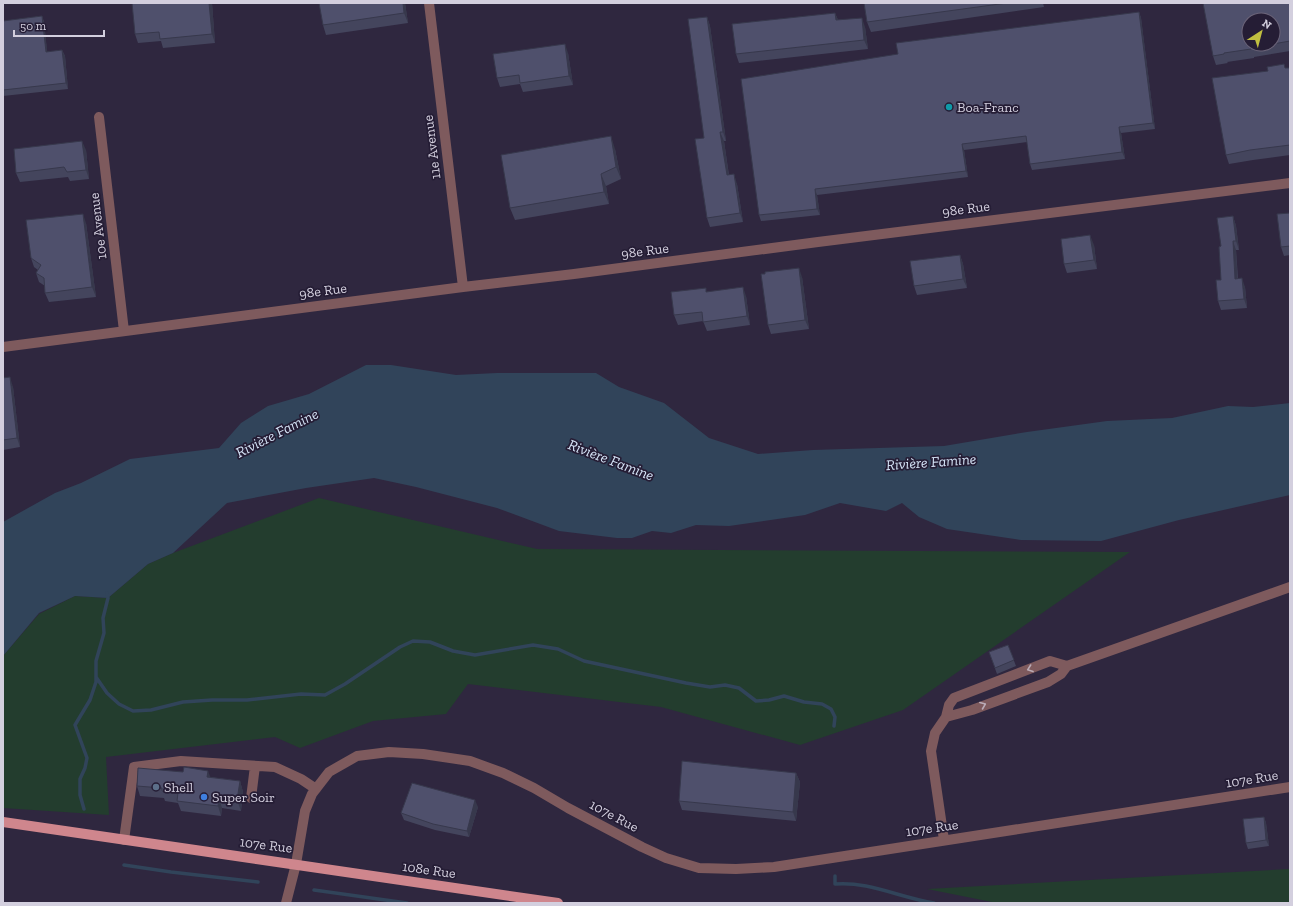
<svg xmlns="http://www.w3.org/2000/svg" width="1293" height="906" font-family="'Zilla Slab',serif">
<rect width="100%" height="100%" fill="#2f273f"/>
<path fill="#233d2e" d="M319,498L537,549L1130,552L903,710L800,745L661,707L468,684L446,714L373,721L300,748L275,737L106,757L109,815L3,808V656L39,614L75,596L108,598L148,564L173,553Z
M1290,869V903H997L927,889Z"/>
<path fill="#31445a" d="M366,365H391L456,375L497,373H596L619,387L664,403L709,438L758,454L813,450L944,446L1027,432L1107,421L1172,418L1228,406L1253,407L1290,403V495L1179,520L1101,541L1021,540L947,529L919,517L902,503L886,511L840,503L805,515L729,526L696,525L671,533L652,531L632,538H617L559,531L497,508L416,487L374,478L306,488L227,503L173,553L148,564L108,598L75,596L39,613L3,656V522L55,493L81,483L130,459L219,448L241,423L268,406L309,394Z"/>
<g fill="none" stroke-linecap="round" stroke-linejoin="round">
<path stroke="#31445a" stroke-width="3.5" d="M96,677L107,693L119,704L133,711L151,710L183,702L212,700H247L301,694L325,695L345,684L400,647L413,641L430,642L453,651L475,655L533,645L558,649L584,661L686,683L710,687L725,685L739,688L756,701L769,700L784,696L804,702L822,704L831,709L835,717L834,726
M84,809L80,795V779L85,768L87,758L75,725L90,700L96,682V661L104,633L103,618L108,598L107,593
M124,865L171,872L258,882
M835,876V884C868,881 901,898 934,903
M314,890L407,903"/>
<path stroke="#7e5a5d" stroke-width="10" d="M429,3L463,287
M99,117L124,331
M3,347L463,287L574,274L818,242L1290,183
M946,717L972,710L1048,682L1061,674L1067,666
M251,798L255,766
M124,840L134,767L181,761L275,767L301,779L316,789
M944,840L931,751L935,733L946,717L949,705L954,698L1050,661L1067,666L1290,587
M286,903L296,864L305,811L312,794L329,772L357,756L389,752L423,754L470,761L503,773L534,788L568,808L642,847L666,858L699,868L736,869L774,867L1290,787"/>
<path stroke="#cf868d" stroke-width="10" d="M3,822L558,903"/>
</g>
<path fill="#44455d" d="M212,3L215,43L163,48L161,41L138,43L135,34Z
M405,3L408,23L326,35L323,25Z
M864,3H1043L1044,7L871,32L867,22Z
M1290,3V51L1254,57V58L1227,62L1228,63L1216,65L1213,56Z
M1139,12L1141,18L1155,129L1121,133L1125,159L1032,170L1030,164L1027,142L964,150L968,177L817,195L820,215L761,221L759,215L898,54Z
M835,13L838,20L865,27L868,49L739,63L736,54Z
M42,16L44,22L47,52L62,50L65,56L68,89L3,96V21Z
M707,17L710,26L726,141H724L729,175L737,184L743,222L710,227L707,218L704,138Z
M568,53L573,85L523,92L520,84L500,87L497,78Z
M1286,68H1290V155L1253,160L1229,164L1226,155Z
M615,149L621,179L606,186L609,204L515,220L510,208Z
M86,150L89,179L70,181L68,177L20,182L16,173Z
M1290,213V255L1284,256L1281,247Z
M1233,216L1236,226L1239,250H1236L1238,278L1245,287L1247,308L1221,310L1218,301L1221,280Z
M86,223L96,297L49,302L45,293V286L39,282L36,273L38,270L34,267L31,258Z
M1094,245L1097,269L1067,273L1064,264Z
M960,255L963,264L967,288L917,295L914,286Z
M765,274L802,277L809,329L771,334L768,325Z
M707,292L746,296L750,325L707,331L703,321L678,325L674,315Z
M3,378L13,387L20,447L3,450Z
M1008,645L1016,666L997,674L989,652Z
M796,773L800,782L796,821L682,810L679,801Z
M210,777L240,781L243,792L241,811L222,808L221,816L181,811L178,803L165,801L164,798L140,796L137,786Z
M478,807L469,837L435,830L404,820L401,813Z
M1264,817L1266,823L1269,846L1248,849L1246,843Z"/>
<path fill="#37384c" d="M209,3H212L215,43L212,34Z
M403,3H405L408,23L404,13Z
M1139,12L1141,18L1155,129L1153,123Z
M835,13L839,22L836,20Z
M42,16L44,22L48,58L46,52Z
M707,17L710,26L726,141L723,132Z
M862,18L865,27L868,49L864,40Z
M565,44L568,53L573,85L569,76Z
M62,50L65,56L68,89L66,83Z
M1119,127L1121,133L1125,159L1122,152Z
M720,132L724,141L730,184L727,175Z
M611,136L615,149L621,179L616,167Z
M82,141L86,150L89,179L86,170Z
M962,144L964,150L968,177L966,171Z
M601,174L606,186L609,204L604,192Z
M734,174L737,184L743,222L740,213Z
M815,189L817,195L820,215L817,209Z
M83,214L86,223L96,297L92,287Z
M1233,216L1236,226L1239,250L1236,241Z
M1090,235L1094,245L1097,269L1094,260Z
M1233,241L1236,250L1238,288L1235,279Z
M960,255L963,264L967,288L963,279Z
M799,268L802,277L809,329L805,320Z
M1242,278L1245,287L1247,308L1244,299Z
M743,287L746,296L750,325L747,316Z
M10,377L13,387L20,447L17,438Z
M208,771L212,781L207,777Z
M796,773L800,782L796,821L793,812Z
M240,781L243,792L241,811L237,800Z
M219,798L222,808L221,816L218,806Z
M475,800L478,807L469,837L467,831Z
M1264,817L1266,823L1269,846L1266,840Z"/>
<path fill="#4f506c" stroke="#37384c" d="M132,3H209L212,34L160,39L159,32L135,34Z
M319,3H403L404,13L323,25Z
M864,3H1007L867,22Z
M1203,3H1290V41L1273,44V20H1249V44H1273L1250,48L1251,49L1224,53V54L1213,56Z
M1139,12L1153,123L1119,127L1122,152L1030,164L1026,136L962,144L966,171L815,189L817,209L759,215L741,79L898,54L896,43Z
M835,13L836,20L862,18L864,40L736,54L732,24Z
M42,16L46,52L62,50L66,83L3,90V21Z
M707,17L723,132H720L727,175L734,174L740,213L707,218L695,139L704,138L688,19Z
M565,44L569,76L520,83L519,75L497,78L493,54Z
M1284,64L1285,68H1290V145L1250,150L1226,155L1212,78L1268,71L1267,67Z
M611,136L616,167L601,174L604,192L510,208L501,155Z
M82,141L86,170L67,172L64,167L16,173L14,149Z
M1290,213V246L1281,247L1277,214Z
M83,214L92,287L45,293L44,278L36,273L41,265L31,258L26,220Z
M1233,216L1236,241H1233L1235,279L1242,278L1244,299L1218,301L1216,280H1221L1219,247L1221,246L1217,218Z
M1090,235L1094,260L1064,264L1061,239Z
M960,255L963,279L914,286L910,261Z
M799,268L805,320L768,325L761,274H765V272Z
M743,287L747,316L703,322L702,312L674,315L671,292L706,288V292Z
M10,377L17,438L3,440V378Z
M1008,645L1014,660L995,668L989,652Z
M682,761L796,773L793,812L679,801Z
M184,767L208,771L207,777L240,781L237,800L219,798L218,806L177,801L178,793L162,791V788L137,786L138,768L183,772Z
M412,783L475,800L467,831L433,824L401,813Z
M1264,817L1266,840L1246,843L1243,819Z"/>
<defs><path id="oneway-chevron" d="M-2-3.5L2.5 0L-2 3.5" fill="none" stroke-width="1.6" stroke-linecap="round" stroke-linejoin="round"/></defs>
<g stroke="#baacb7">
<use href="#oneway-chevron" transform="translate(1030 669) rotate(160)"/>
<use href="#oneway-chevron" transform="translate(983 705) rotate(-22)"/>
</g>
<circle fill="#0f9aa8" stroke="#251d35" stroke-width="1.5" cx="949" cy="107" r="4"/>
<circle fill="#5c6f8a" stroke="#251d35" stroke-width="1.5" cx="156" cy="787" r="4"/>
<circle fill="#3f7fe0" stroke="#251d35" stroke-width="1.5" cx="204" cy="797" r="4"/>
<g text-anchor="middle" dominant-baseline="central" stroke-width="3.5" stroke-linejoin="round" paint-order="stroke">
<g font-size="14" fill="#d3cfde" stroke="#251d35" text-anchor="start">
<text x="957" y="107">Boa-Franc</text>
<text x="164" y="787">Shell</text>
<text x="212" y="797">Super Soir</text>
</g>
<g font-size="14" fill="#d3cfde" stroke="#251d35">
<text transform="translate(432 147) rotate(-97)">11e Avenue</text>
<text transform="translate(966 209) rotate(-7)">98e Rue</text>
<text transform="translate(98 226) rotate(-97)">10e Avenue</text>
<text transform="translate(645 251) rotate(-7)">98e Rue</text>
<text transform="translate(323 291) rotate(-7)">98e Rue</text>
<text transform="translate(1252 779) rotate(-9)">107e Rue</text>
<text transform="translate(614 816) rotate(28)">107e Rue</text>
<text transform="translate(932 828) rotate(-8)">107e Rue</text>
<text transform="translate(266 845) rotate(7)">107e Rue</text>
<text transform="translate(429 870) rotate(8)">108e Rue</text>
</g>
<g font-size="15" font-style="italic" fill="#d6e5f8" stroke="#251d35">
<text transform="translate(277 433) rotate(-27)">Rivière Famine</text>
<text transform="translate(611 460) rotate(21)">Rivière Famine</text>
<text transform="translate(931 462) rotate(-4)">Rivière Famine</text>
</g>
</g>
<rect width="1293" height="906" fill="none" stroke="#d3cfde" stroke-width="8"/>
<g transform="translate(1261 32) rotate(36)"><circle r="19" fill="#251d35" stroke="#6b6479"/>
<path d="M0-3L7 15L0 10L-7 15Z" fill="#c0be40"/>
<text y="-6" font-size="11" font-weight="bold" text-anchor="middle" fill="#d3cfde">N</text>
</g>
<path d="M14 30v6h90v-6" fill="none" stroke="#d3cfde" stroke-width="2"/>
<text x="20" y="30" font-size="12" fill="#d3cfde" stroke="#251d35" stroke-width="3" paint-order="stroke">50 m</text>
</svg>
